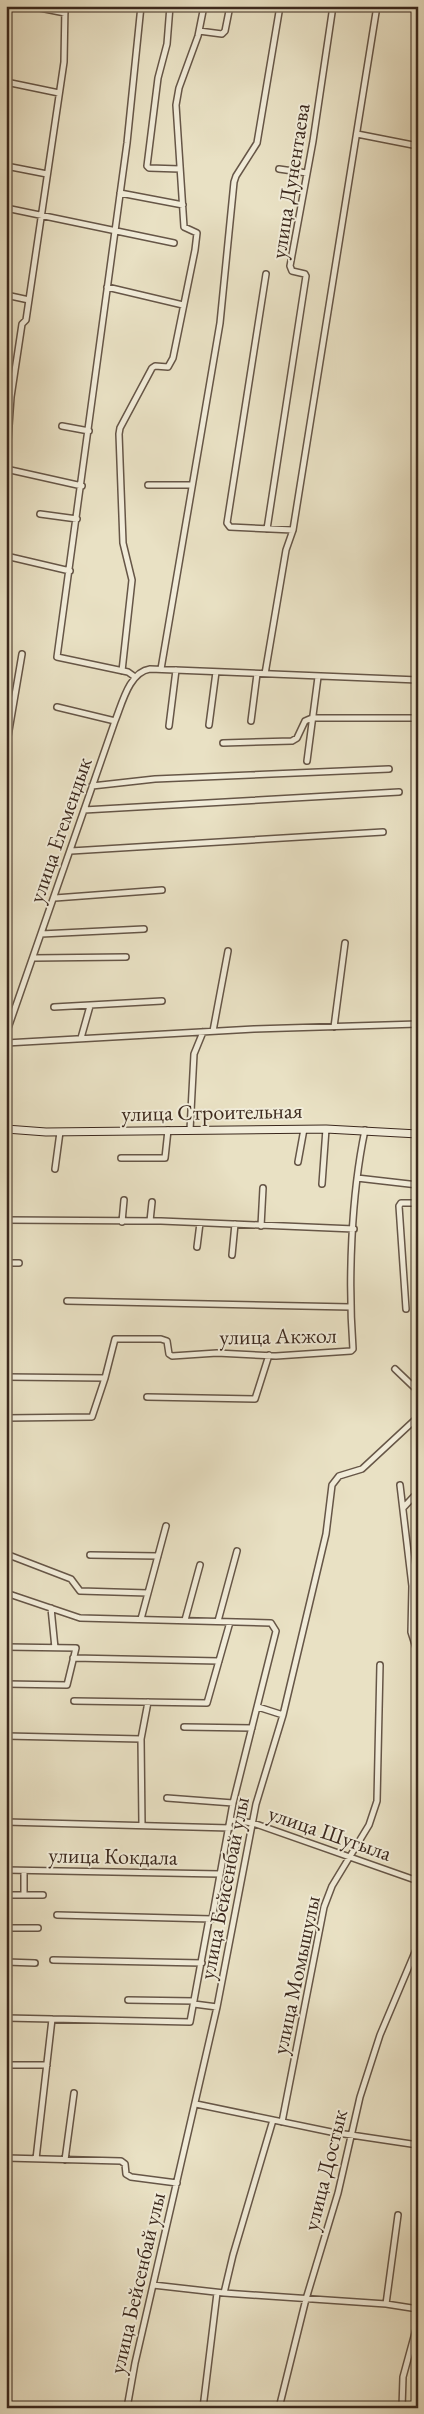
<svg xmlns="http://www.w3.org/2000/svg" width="424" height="2414" font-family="'EB Garamond',serif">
<rect width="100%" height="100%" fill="#e9e1c4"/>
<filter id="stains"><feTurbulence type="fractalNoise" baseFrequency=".004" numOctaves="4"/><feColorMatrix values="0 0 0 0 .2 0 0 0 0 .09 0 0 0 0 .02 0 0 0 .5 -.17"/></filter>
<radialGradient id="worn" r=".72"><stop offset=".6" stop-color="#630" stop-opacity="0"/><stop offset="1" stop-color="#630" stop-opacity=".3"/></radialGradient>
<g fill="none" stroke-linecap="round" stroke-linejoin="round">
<g stroke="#665647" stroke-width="8">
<path id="minor" d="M30,6L65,13
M170,6L167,44L158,78L147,166L149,168L180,169
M199,31L222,34L225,31L230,6
M6,82L59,93
M357,134L418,146
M6,166L47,174
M279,169L307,173
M120,193L183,205
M6,208L174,243
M266,274L227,523L230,527L293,530
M107,287L183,305
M6,295L29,300
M62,426L89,431
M6,469L11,397L22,324L26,320L64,62L65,6
M6,469L82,486
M148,485H191
M40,514L77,519
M267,529L306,276L305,274L292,271L290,266L313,141L333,6
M6,556L70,571
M161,669L220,323L234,182L236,176L257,143L280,6
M122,671L132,580L123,543L119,434L120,428L152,368L155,366L168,367L173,358L195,250L197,233L184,227L176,105L179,88L198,36L204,6
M265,674L286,550L293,530L377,6
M135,677L128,672L57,657L127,143L141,6
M57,707L115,721
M251,721L257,674
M209,725L216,672
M169,726L176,670
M223,743L292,741L297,738L305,721L312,718H418
M6,748L22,654
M307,761L318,677
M92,786L155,779L389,769
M84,810L399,792
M71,851L383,832
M55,898L162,890
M41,934L144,929
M33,958L126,957
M54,1007L162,1001
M334,1027L345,943
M213,1031L228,951
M6,1034L115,721C122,704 129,672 150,669L418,680
M81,1038L90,1006
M6,1043L254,1029L418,1024
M190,1130L194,1054L203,1032
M121,1158H165L168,1130
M298,1162L304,1129
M55,1169L60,1132
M357,1178L418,1185
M322,1184L326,1129
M6,1220L161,1221L354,1229
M150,1221L152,1202
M122,1222L124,1200
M261,1226L263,1188
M197,1247L200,1223
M232,1255L235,1224
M6,1263H19
M67,1301L350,1307
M406,1309L399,1206L401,1203H416L418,1199
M395,1369L418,1391
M6,1377L105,1378
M147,1397L255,1399L269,1355
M6,1418L92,1417L105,1378L115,1339H161L167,1341L169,1354L172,1356L217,1353L276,1356L351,1351L353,1349C348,1281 351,1196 365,1130
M400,1485L412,1586L411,1632L418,1654
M403,1508L418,1492
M6,1554L71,1579L80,1591L148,1593
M90,1555L158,1556
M6,1593L80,1618L271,1623L276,1631L233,1803L212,1919L57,1915
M51,1608L55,1648
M141,1619L166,1526
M185,1620L200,1565
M218,1621L237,1551
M6,1647L76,1648L67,1685L6,1684
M73,1658L219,1661
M74,1701L207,1703L230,1622
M258,1707L283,1715
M184,1727L252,1728
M6,1736L141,1739
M167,1798L233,1803
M231,1820L253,1823L418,1881
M6,1822L230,1828
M142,1825L141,1739L148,1702
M6,1870L220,1874
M24,1871V1895
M6,1895H43
M6,1928H38
M53,1960L202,1963
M6,1962L35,1963
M128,2000L194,2001
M194,2004L217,2007
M6,2018L190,2022L209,1919
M6,2065H47
M196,2104L331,2132L418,2145
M282,2122L324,1907L332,1886L369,1825L377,1801L380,1665
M6,2158L121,2161L125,2164L126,2174L131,2177L177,2183
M36,2159L52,2019
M65,2160L74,2093
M153,2285L224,2293L386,2304L418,2309
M224,2293L233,2255L273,2120
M386,2304L398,2215
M127,2408L135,2363L217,2007L256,1804L283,1715L326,1534L332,1485L339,1476L362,1469L418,1417
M203,2408L217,2293
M279,2408L306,2299L338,2193L360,2097L380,2035L418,1945
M402,2408L403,2377L418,2322"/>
</g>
<g stroke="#3b281d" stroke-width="9">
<path id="secondary" d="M6,1129L46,1132L326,1129L418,1134"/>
</g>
<use href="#minor" stroke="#f1ecd9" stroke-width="5"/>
<use href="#secondary" stroke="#f1ecd9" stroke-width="7"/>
</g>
<g text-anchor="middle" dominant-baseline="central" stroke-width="4" stroke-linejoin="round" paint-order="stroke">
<g font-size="22" fill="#3b281d" stroke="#f1ecd9">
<text transform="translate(290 181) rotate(-81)">улица Дунентаева</text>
<text transform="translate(60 830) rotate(-71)">улица Егемендык</text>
<text transform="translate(212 1112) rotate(-1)">улица Строительная</text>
<text transform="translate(278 1336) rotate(-1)">улица Акжол</text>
<text transform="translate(330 1833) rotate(19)">улица Шугыла</text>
<text transform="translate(113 1856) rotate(1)">улица Кокдала</text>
<text transform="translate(224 1888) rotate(-79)">улица Бейсенбай улы</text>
<text transform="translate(296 1975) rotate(-78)">улица Момышулы</text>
<text transform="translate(325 2170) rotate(-76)">улица Достык</text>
<text transform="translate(137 2283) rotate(-77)">улица Бейсенбай улы</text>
</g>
</g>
<rect width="424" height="2414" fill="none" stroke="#e9e1c4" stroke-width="25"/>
<rect x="8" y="8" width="409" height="2399" fill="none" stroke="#3b281d" stroke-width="2.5"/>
<rect x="12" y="12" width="399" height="2389" fill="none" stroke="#3b281d"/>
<rect width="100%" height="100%" filter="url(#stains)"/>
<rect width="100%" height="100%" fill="url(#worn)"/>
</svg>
